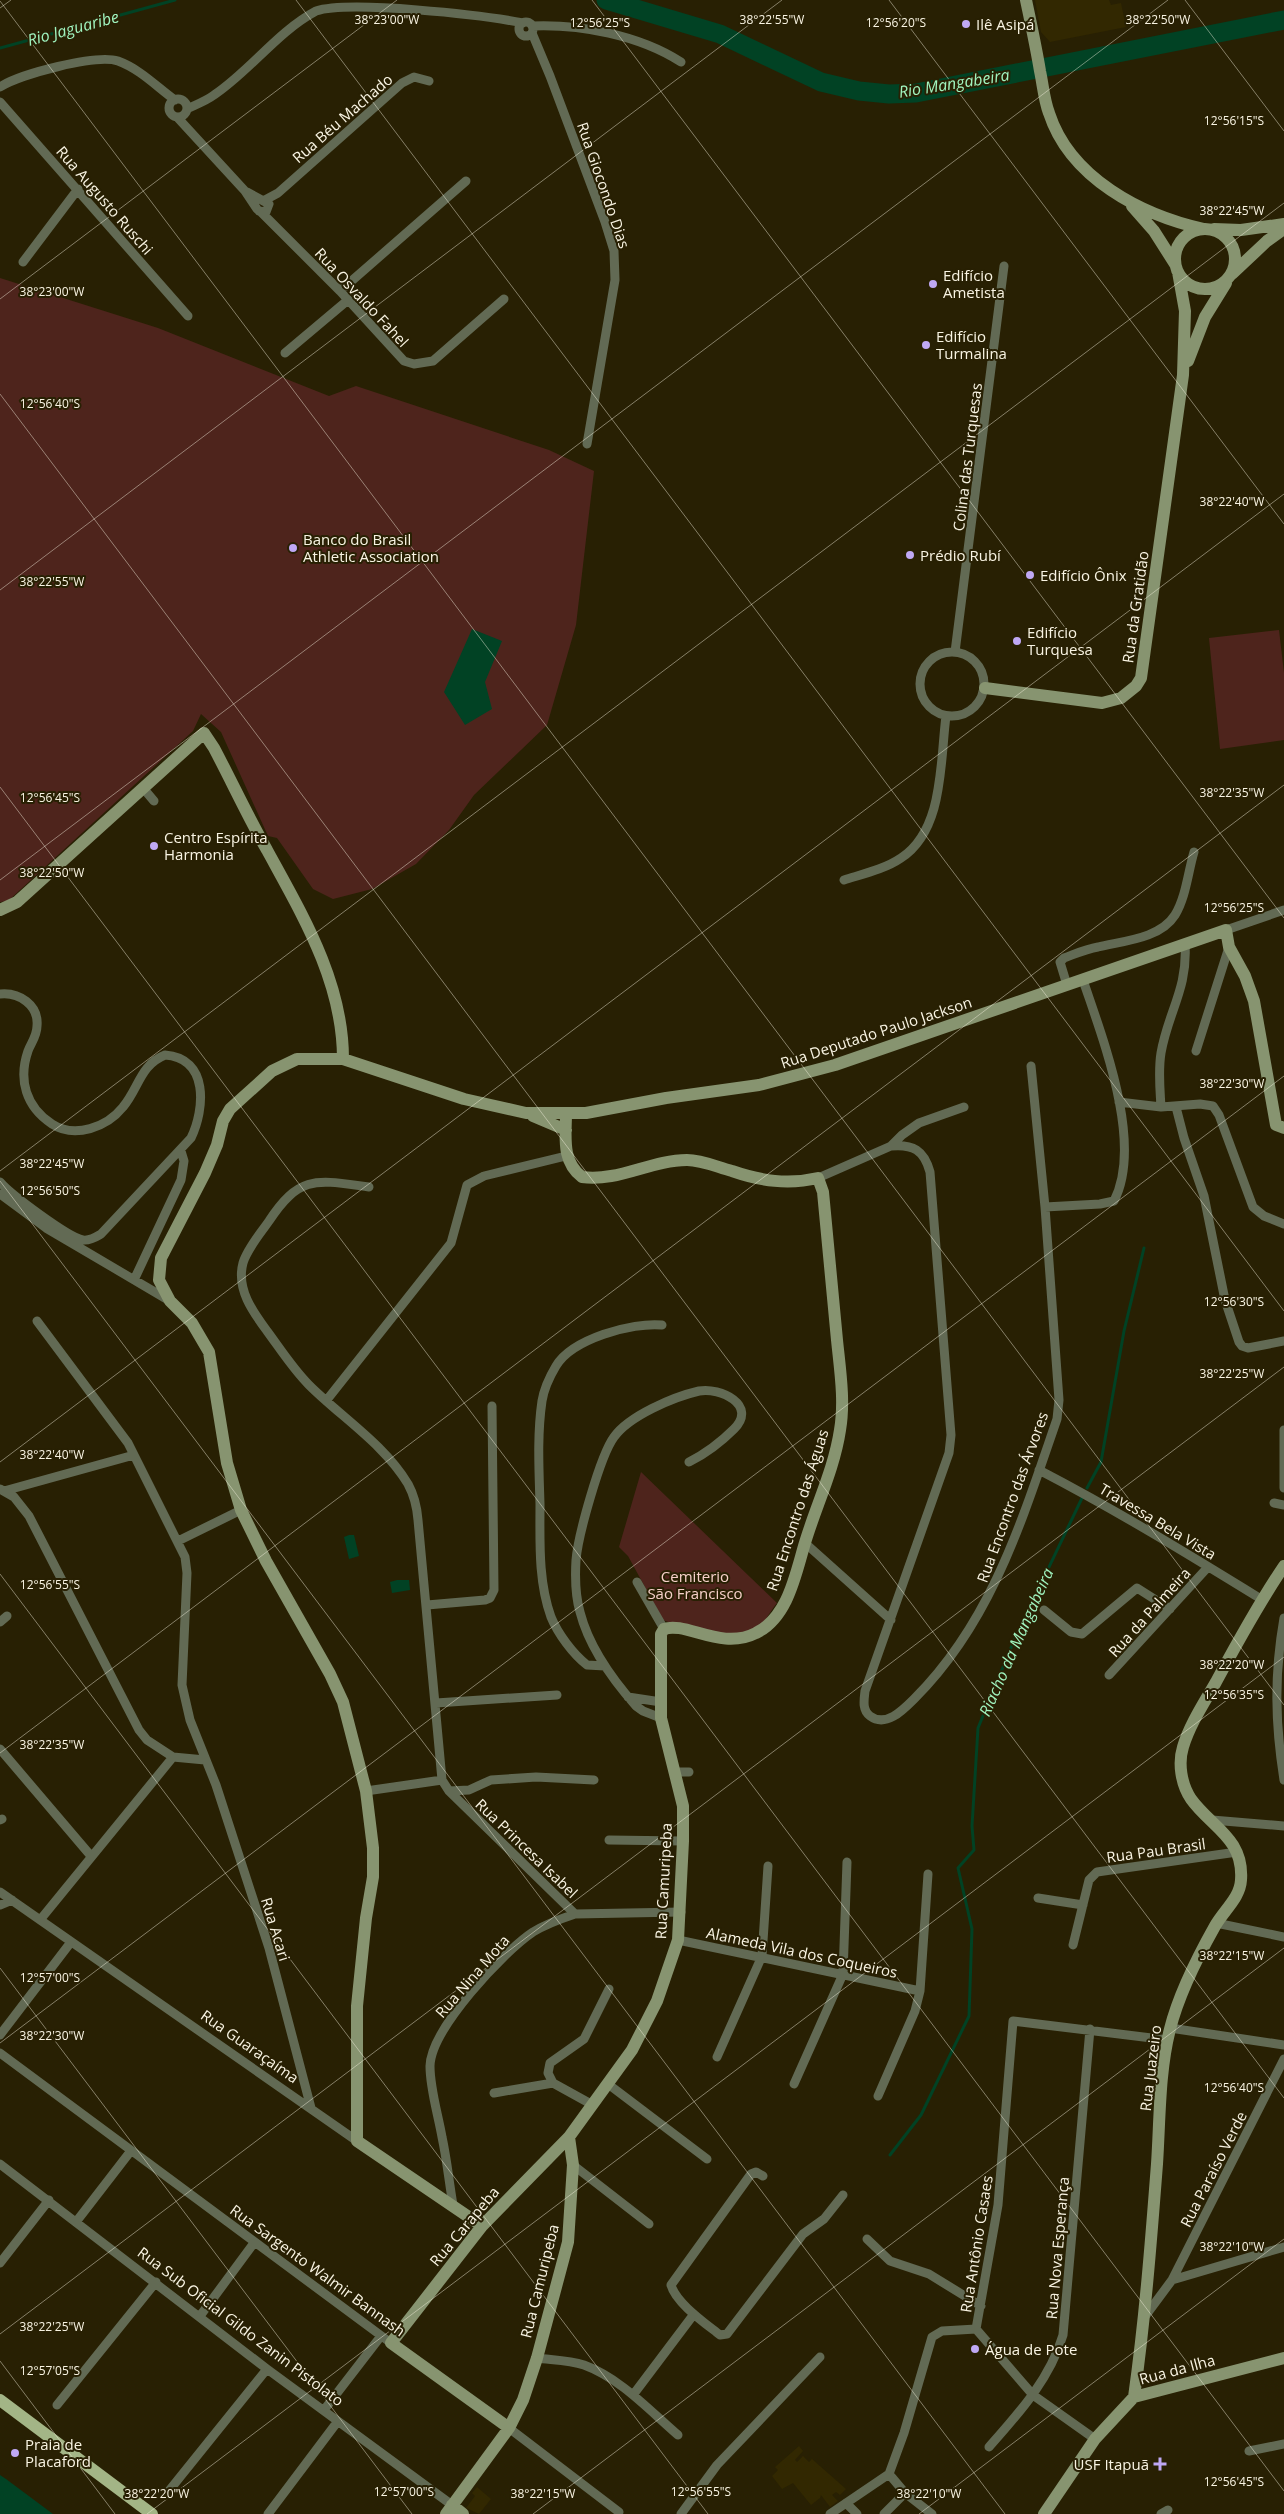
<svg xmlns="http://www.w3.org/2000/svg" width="1284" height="2514" font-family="'Open Sans',sans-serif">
<rect width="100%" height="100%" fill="#282003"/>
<path fill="#322801" d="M1035,0H1109L1111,5L1121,3L1126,27L1050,42L1041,32Z
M799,2446L803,2451L795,2460L797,2462L803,2456L809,2462L812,2459L846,2489L840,2495L836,2492L832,2495L838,2501L830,2507L821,2495L820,2498L811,2505L793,2483L782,2489L772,2476L778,2470L775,2467Z
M477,2487L491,2499L479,2514L466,2508L475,2496L472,2493Z"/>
<path fill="#4e241c" d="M0,278L158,328L329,396L356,386L549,450L594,471L576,625L547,725L474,795L449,830L416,864L372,889L333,899L313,889L277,838L268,836L221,732L201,714L193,731L8,901L0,902Z
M1279,630L1284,673V740L1220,749L1209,638Z
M641,1472L777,1603C771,1610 765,1622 758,1628C733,1645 688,1629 663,1620L628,1556L619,1547Z"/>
<path fill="#014224" d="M472,629L502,641L485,682L492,709L465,725L444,692Z
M349,1535H354L359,1556L349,1559L344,1537Z
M397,1580H409L410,1590L392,1593L390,1582Z
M0,2475L6,2479L53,2514H0Z"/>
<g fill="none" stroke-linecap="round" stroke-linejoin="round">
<path stroke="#014224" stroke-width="3" d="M0,48L175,0
M1087,1488L1101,1462L1124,1331L1144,1248
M890,2155L921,2115L969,2016L972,1929L958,1868L974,1850L972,1826L978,1728L1015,1638L1083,1496"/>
<path stroke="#014224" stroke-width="19" d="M606,0L720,34L821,82L859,91L889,94L916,93L1284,20"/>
<path stroke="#626a54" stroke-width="9" d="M519 29a7 7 0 1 1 14 0a7 7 0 1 1-14 0Z
M532,26C580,24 639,35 681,62
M532,33L550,76L605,222L614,251L615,280L587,444
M0,87C20,74 96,54 118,61C140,69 157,87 175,100
M169 108a9 9 0 1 1 18 0a9 9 0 1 1-18 0Z
M0,102L188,316
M187,109C195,105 206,101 214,95C250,71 277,32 316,11C349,0 483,15 523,23
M177,117L245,191L257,209
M247,192L269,204L266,212L259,211
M265,200L278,193L402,83L414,77L429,81
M261,212L340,291L404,361L414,364L433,361L504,299
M23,262L78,189
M340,291L466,181
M285,353L348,300
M920 684a32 32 0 1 1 64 0a32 32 0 1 1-64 0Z
M955,652L1004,266
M143,788L154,801
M844,880C863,874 885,869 901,858C944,830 940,762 946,716
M1226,930L1284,910
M1067,985L1060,962L1064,958C1075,954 1086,949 1098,947C1122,941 1160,939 1175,915C1186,897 1188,872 1194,852
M0,994C19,992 39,1005 37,1026C37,1036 31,1043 28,1051C18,1080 26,1107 52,1124C75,1139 107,1127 123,1107C139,1088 140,1065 165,1055C209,1058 205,1109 191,1138L101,1234C96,1237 90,1241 83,1240C69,1238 10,1194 0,1182
M1196,1051L1229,947
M1119,1102L1161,1107L1200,1104L1213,1106L1219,1115L1253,1207L1264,1216L1284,1224
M1161,1107C1160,1089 1158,1071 1161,1053C1168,1012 1188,989 1185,944
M1176,1107L1184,1138L1204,1196L1225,1300L1239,1342L1242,1346L1248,1348L1284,1341
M891,1146C913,1144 924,1150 930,1172L951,1435L949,1453L865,1691C864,1700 862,1710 870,1716C886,1728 903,1710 915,1698C992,1621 1022,1520 1057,1419L1059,1400L1045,1207L1031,1066
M818,1178L891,1146L902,1135L919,1123L964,1107
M369,1187C317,1180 300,1174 269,1221C260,1234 247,1249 243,1263C236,1289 253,1312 267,1331C281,1350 293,1369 309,1385C341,1417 384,1444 408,1484C414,1495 417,1507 418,1520L442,1780L449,1791L575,1914L681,1912
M0,1194L46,1228L170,1301
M1045,1207L1100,1204L1114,1201C1144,1143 1102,1037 1083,980
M134,1280L181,1180L184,1161L181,1151
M37,1321L128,1443L185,1557L187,1573L182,1685L190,1720L216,1785L269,1948L311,2108
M326,1401L451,1243L467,1185L484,1176L566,1156
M1284,1430V1488
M1039,1470C1116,1510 1188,1554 1261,1599
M0,1489L14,1497L29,1516L139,1730L147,1740L173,1757
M4,1491L134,1455
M1274,1503L1284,1505
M178,1541L241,1510
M805,1543L891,1620
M637,1582L664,1629
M427,1605L485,1600L490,1598L494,1590L492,1406
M1044,1610L1071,1632L1082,1634L1137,1588L1170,1609
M1284,1618C1274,1675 1275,1723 1284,1780
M0,1622L7,1616
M605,1666L587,1665C573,1654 558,1634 551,1617C538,1581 540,1541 540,1504C539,1470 537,1435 542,1401C544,1389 550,1376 556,1366C572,1339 632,1322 662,1325
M1109,1675L1208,1567
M628,1697L661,1702
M436,1703L557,1695
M661,1718L643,1711L636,1706C612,1679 589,1647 580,1612C575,1595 575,1577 576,1560C578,1536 600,1456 614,1437C629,1416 673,1397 699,1391C720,1387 758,1405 734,1429C720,1443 707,1453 689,1462
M0,1749L91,1856
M676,1772H689
M366,1791L442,1780
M449,1791L469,1790L491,1780L536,1777L594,1780
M0,1820L2,1819
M1212,1820L1284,1826
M609,1840L683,1841
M0,1892L357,2141
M1038,1898L1083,1905
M0,1905L12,1900
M40,1920L173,1757L205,1760
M1216,1923L1284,1937
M678,1940L920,1991
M1073,1945L1089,1880L1097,1872L1237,1852
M1170,2028L1284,2045
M0,2035L71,1942
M0,2053L391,2343
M717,2057L762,1956L768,1866
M553,2083L548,2073L550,2063L584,2039L609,1989
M608,2084L707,2159
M794,2084L843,1974L847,1862
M494,2093L553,2083L591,2104
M878,2096L915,2011L920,1991L928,1874
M0,2164L267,2369L452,2505
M573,2165L649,2224
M763,2176L756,2172L751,2174L671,2285C676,2303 705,2323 720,2335L727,2334L803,2234L824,2219L843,2195
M453,2205C449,2182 447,2160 442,2137C438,2114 430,2089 430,2066C431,2029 503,1952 533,1932C546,1924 560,1919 575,1914
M76,2222L130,2152
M867,2239L890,2261L929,2274L981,2306
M0,2263L49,2200
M1172,2280L1284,2247
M1146,2315L1172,2280L1284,2059
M200,2316L254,2243
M976,2329L1033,2395L1095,2439
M537,2358C552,2360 569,2360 584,2365C620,2378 649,2410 678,2435
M633,2395L694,2314
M57,2405L156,2282
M324,2410L381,2336
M509,2428L619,2512
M989,2447C1019,2413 1050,2379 1063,2335L1090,2029
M1249,2451L1284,2444
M889,2474L905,2493L932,2514
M168,2492L267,2369
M846,2503L857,2514
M268,2514L338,2421
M681,2514L717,2465L820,2357
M830,2514L889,2474L904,2433L932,2337L942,2331L976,2329L998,2205L1013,2021L1168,2040
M884,2514L905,2493
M1161,2514L1168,2510"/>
<path stroke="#879470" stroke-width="12" d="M1026,0C1031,24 1036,47 1040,71C1043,85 1044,100 1049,113C1070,178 1141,215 1204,229
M1132,206L1154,231L1175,264
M1175 259a30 30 0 1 1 60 0a30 30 0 1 1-60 0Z
M1214,229L1241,230L1284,224
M1232,274L1267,241L1284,229
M1188,361L1205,317L1226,283
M985,688L1102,703L1121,698L1136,686L1141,678L1183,375L1185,311L1178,272
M0,910L17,902L204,733L214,748C232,782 248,817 267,850C303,916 343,982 343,1059
M533,1116L566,1130
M482,2226L357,2141V2006L366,1918L373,1877V1848L366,1791L343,1702L330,1674L266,1561L241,1510L227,1463L209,1352L192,1323L170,1301L159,1280L161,1258L205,1173L217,1145L223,1121L230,1109L272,1071L297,1059H343L464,1099L526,1113H586L666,1098L759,1085L835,1065L1226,930L1229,947L1245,976L1254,1001L1276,1125L1284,1128
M1134,2397C1145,2319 1151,2242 1157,2164C1160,2119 1159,2072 1170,2029C1179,1993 1197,1958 1215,1926C1224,1910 1240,1898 1241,1880C1244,1838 1211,1827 1191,1799C1181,1784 1178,1763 1183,1747C1190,1724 1204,1703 1216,1682C1237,1643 1259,1603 1284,1566
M509,2428L391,2343L482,2226L569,2137L632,2050L657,2001L678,1940L683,1841V1806L661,1718V1634L664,1629C686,1621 721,1651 756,1633C787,1618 795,1577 804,1546C815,1508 834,1470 840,1430C845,1401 840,1370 837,1340C832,1291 828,1241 823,1192L818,1178C788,1185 761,1181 732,1171C717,1167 702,1160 687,1160C651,1160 618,1182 582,1177C561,1161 566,1136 566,1113
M452,2505L463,2514
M446,2514L509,2428L523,2400L537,2358L568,2242L573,2165L569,2137
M1044,2514L1095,2439L1134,2397L1284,2358"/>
<path stroke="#a3b586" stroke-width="12" d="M0,2400L152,2514"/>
</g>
<path fill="none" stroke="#f9f4e3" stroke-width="1" stroke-opacity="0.45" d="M296,0L1284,1311M592,0L1284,918M889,0L1284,524M1185,0L1284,131M0,1L1284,1705M0,8L11,0M0,299L397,0M0,394L1284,2098M0,590L782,0M0,787L1284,2491M0,880L1168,0M0,1171L1284,203M0,1181L1005,2514M0,1462L1284,494M0,1574L708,2514M0,1753L1284,785M0,1968L412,2514M0,2043L1284,1076M0,2334L1284,1367M0,2361L115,2514M147,2514L1284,1657M533,2514L1284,1948M919,2514L1284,2239"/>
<g fill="#bfa8f4" stroke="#282003" stroke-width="2">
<circle cx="966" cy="24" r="5"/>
<circle cx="933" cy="284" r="5"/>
<circle cx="926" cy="345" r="5"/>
<circle cx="293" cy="548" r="5"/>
<circle cx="910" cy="555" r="5"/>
<circle cx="1030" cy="575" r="5"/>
<circle cx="1017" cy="641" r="5"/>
<circle cx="154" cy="846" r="5"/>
<circle cx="975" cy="2349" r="5"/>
<circle cx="15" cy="2453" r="5"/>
<path d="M1157.5 2456.5h5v5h5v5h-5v5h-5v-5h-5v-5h5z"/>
</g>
<g text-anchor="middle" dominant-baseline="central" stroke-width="4" stroke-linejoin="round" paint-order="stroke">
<g font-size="15" fill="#f9f4e3" stroke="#282003" text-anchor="start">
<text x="976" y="24">Ilê Asipá</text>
<text x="943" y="275">Edifício<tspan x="943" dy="17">Ametista</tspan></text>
<text x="936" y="336">Edifício<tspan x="936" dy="17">Turmalina</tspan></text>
<text x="303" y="539">Banco do Brasil<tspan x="303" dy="17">Athletic Association</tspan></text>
<text x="920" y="555">Prédio Rubí</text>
<text x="1040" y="575">Edifício Ônix</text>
<text x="1027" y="632">Edifício<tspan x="1027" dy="17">Turquesa</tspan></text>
<text x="164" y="837">Centro Espírita<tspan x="164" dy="17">Harmonia</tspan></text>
<text x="985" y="2349">Água de Pote</text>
<text x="25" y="2444">Praia de<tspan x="25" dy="17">Placaford</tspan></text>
<text x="1149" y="2464" text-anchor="end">USF Itapuã</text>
</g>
<g font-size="15" fill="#f9f4e3" stroke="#282003">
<text transform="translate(342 118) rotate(-41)">Rua Béu Machado</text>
<text transform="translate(604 185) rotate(71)">Rua Giocondo Dias</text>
<text transform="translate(105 200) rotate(49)">Rua Augusto Ruschi</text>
<text transform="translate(362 297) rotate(47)">Rua Osvaldo Fahel</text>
<text transform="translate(967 457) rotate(-83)">Colina das Turquesas</text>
<text transform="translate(1135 607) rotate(-82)">Rua da Gratidão</text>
<text transform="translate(876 1032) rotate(-18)">Rua Deputado Paulo Jackson</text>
<text transform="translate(1012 1497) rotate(-70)">Rua Encontro das Árvores</text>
<text transform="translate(797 1510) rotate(-72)">Rua Encontro das Águas</text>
<text transform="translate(1158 1521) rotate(31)">Travessa Bela Vista</text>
<text transform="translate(1149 1612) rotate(-48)">Rua da Palmeira</text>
<text transform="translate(527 1848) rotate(44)">Rua Princesa Isabel</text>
<text transform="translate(1156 1850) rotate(-8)">Rua Pau Brasil</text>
<text transform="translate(663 1881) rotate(-87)">Rua Camuripeba</text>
<text transform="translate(276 1929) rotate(73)">Rua Acari</text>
<text transform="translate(802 1952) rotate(12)">Alameda Vila dos Coqueiros</text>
<text transform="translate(472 1976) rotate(-49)">Rua Nina Mota</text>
<text transform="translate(250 2046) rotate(35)">Rua Guaraçaíma</text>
<text transform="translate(1150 2068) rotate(-83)">Rua Juazeiro</text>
<text transform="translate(1213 2169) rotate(-63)">Rua Paraíso Verde</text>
<text transform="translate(464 2226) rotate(-50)">Rua Carapeba</text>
<text transform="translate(976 2244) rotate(-81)">Rua Antônio Casaes</text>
<text transform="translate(1057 2248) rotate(-85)">Rua Nova Esperança</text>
<text transform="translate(318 2270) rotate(36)">Rua Sargento Walmir Bannash</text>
<text transform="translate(539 2281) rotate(-76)">Rua Camuripeba</text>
<text transform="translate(241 2326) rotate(37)">Rua Sub Oficial Gildo Zanin Pistolato</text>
<text transform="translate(1177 2369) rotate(-15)">Rua da Ilha</text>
</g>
<g font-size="15" fill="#f6d0c9" stroke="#282003">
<text x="695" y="1576">Cemiterio<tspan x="695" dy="17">São Francisco</tspan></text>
</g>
<g font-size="16" font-style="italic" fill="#a0f4bf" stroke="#282003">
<text transform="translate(73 28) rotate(-15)">Rio Jaguaribe</text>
<text transform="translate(954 83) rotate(-9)">Rio Mangabeira</text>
<text transform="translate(1016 1642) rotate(-66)">Riacho da Mangabeira</text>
</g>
</g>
<g font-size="12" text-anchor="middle" fill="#f9f4e3" stroke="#282003" stroke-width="4" stroke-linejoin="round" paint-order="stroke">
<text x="772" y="24">38°22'55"W</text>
<text x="1158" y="24">38°22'50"W</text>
<text x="387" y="24">38°23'00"W</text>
<text x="600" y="27">12°56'25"S</text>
<text x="896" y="27">12°56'20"S</text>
<text x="1234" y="125">12°56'15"S</text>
<text x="1232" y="215">38°22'45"W</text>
<text x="52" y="296">38°23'00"W</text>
<text x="50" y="408">12°56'40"S</text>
<text x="1232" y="506">38°22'40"W</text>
<text x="52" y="586">38°22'55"W</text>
<text x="1232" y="797">38°22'35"W</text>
<text x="50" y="802">12°56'45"S</text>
<text x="52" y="877">38°22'50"W</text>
<text x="1234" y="912">12°56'25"S</text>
<text x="1232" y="1088">38°22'30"W</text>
<text x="52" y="1168">38°22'45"W</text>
<text x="50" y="1195">12°56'50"S</text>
<text x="1234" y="1306">12°56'30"S</text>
<text x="1232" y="1378">38°22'25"W</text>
<text x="52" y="1459">38°22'40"W</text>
<text x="50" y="1589">12°56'55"S</text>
<text x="1232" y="1669">38°22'20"W</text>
<text x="1234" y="1699">12°56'35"S</text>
<text x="52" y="1749">38°22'35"W</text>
<text x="1232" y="1960">38°22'15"W</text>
<text x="50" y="1982">12°57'00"S</text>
<text x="52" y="2040">38°22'30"W</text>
<text x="1234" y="2092">12°56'40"S</text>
<text x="1232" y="2251">38°22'10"W</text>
<text x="52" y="2331">38°22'25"W</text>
<text x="50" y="2375">12°57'05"S</text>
<text x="1234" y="2486">12°56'45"S</text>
<text x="404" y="2496">12°57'00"S</text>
<text x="701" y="2496">12°56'55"S</text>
<text x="157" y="2498">38°22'20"W</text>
<text x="543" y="2498">38°22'15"W</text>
<text x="929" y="2498">38°22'10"W</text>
</g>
</svg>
